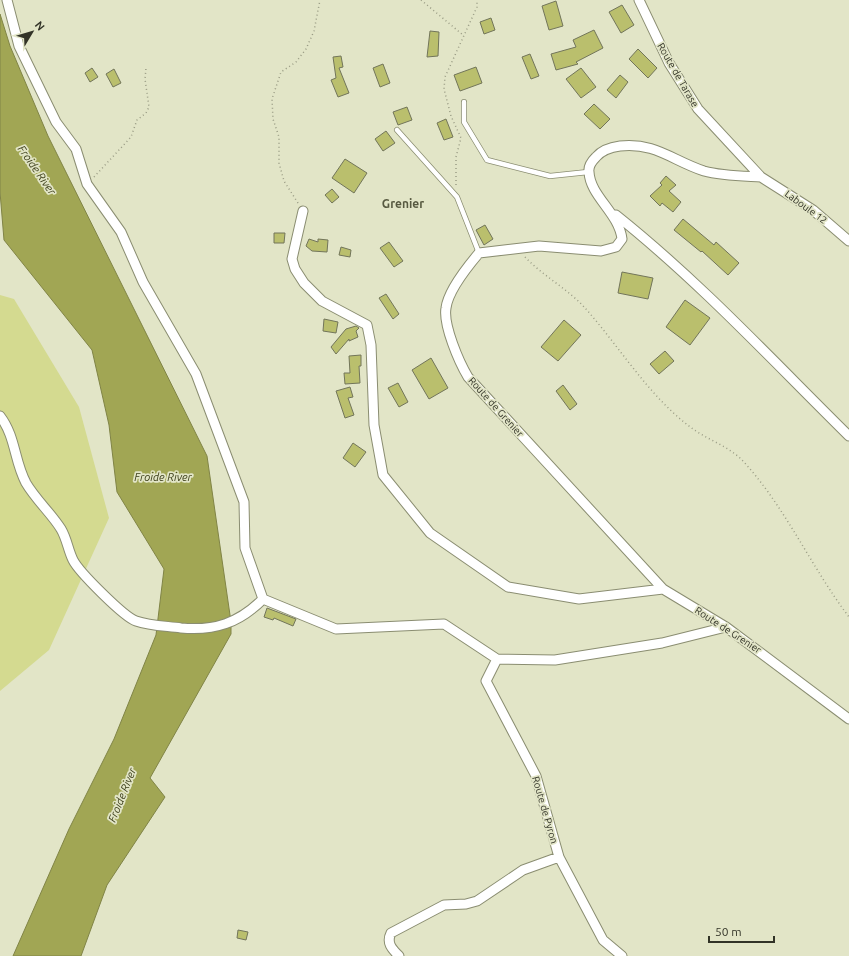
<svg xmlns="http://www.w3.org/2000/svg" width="849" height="956" font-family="Ubuntu,sans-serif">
<rect width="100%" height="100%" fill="#e2e5c7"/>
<path fill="#d4da90" d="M0,295L14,299L79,407L109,518L49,650L0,691Z"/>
<path fill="#a1a654" stroke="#808446" d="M0,14L10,46L48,136L207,456L231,622V634L150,778L165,797L107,885L81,956H13L69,829L114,739L156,635L164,569L117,492L109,425L92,350L4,240L0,192Z"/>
<path fill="#babf6d" stroke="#72755a" d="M556,1L563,26L549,30L542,6Z
M622,5L634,25L621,33L609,12Z
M491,18L495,30L484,34L480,22Z
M594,30L603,48L576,62L578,64L556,70L551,54L576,47L573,40Z
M430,31L439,32L438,56L427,57Z
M638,49L657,68L648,78L629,59Z
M530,54L539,76L531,79L522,57Z
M341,56L343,67L339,68L349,93L338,97L331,80L336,78L333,57Z
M383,64L390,83L380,87L373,68Z
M476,67L482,83L460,91L454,75Z
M92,68L98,77L90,82L85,73Z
M581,68L596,87L581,98L566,79Z
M114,69L121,83L113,87L106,74Z
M620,75L628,82L616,98L607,90Z
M594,104L610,119L600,129L584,114Z
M407,107L412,120L398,125L393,112Z
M446,119L453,137L444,140L437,123Z
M386,131L395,143L383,151L375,139Z
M345,159L367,173L354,193L332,178Z
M666,176L676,185L669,191L681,202L673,212L662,203L660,206L650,196L662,185L660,183Z
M332,189L339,197L332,203L325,195Z
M683,219L714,245L716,242L739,263L728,275L702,251L701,252L674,230Z
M485,225L493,239L484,245L476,230Z
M274,233H285L284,243H274Z
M309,239L318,242V239L328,240L327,252L312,251L306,246Z
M389,242L403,261L394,267L380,248Z
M341,247L351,250L350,257L339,255Z
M622,272L653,278L648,299L618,293Z
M386,294L399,314L393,319L379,298Z
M685,300L710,318L690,345L666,327Z
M324,319L338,322L336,333L323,331Z
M564,320L581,335L558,361L541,347Z
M356,326L359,328L356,331L358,337L349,341V339L336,354L331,347L346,329Z
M665,351L674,361L659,374L650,364Z
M361,355V366H359L360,383L345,384L344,373H350L349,356Z
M431,358L448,388L429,399L412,370Z
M398,383L408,402L399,407L388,388Z
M563,385L577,404L570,410L556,391Z
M350,387L353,397L348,398L354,415L345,418L336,391Z
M353,443L366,452L355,467L343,458Z
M267,608L296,619L293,626L274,618L273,620L264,617Z
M238,930L248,932L246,940L237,938Z"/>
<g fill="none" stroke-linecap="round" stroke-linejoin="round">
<g stroke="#8a8d71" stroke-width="6">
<path id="service" d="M464,102V122L487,160L550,176L588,172
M397,130L457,197L479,253"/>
</g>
<g stroke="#8a8d71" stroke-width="11">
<path id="minor" d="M7,0L19,46L56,122L76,149L87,184L121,232L143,282L196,374L244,502L245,548L263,599
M639,0L669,63L698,109L761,177L813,210L849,241
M761,177C742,176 722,176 704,171C673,161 655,142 620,146C612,147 602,150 596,157C592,161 588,166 589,172C590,196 619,213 622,239L616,247L601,251L539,246L479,253C468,266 448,291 446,308C443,325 459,362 468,377L663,589L726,627L849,719
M303,211L292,259L295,269L304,283L322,301L367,325L371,345L374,425L383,475L430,533L508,587L579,599L663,589
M616,215C700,282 772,360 849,436
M0,416C16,437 14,461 26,483C36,500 51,513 61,529C67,539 68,550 73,560C79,572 124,617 136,621C150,626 166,626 181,628C215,631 239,623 263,599L336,629L444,624L497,659L555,660L662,643L726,627
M497,659L486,681L536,776L559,857L603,940L622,956
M399,956C392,949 386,943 391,933L444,905L466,904L477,901L523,870L559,857"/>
</g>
<path stroke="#9a9c85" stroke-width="1.5" stroke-dasharray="1 3" stroke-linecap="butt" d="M421,0L463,35
M94,177L131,137L137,120L146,113L149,107L145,79L146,68
M456,185V157L461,138L451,116L444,89L445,77L477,7V0
M298,203L284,181L279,163V137L273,119L272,99L281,72L296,62L306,49L314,31L320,0
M525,257C543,276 568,289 585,308C619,346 648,395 689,426C705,439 727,445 742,460C785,506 811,567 849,617"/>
<use href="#service" stroke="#fff" stroke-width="4.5"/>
<use href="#minor" stroke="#fff" stroke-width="9"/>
</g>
<g text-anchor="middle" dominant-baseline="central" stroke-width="3.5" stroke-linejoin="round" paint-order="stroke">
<g font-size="10" fill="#323327" stroke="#e2e5c7">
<text transform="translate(678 75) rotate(60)">Route de Tarase</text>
<text transform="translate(806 207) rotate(36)">Laboule 12</text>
<text transform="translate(496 407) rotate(48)">Route de Grenier</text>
<text transform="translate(728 630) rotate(33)">Route de Grenier</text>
<text transform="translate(545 810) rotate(74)">Route de Pyron</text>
</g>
<g font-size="11" font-style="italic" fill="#3a3c18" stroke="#e2e5c7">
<text transform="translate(37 170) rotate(55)">Froide River</text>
<text x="163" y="477">Froide River</text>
<text transform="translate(122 795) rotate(-68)">Froide River</text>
</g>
<g font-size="12" font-weight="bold" fill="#575940" stroke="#e2e5c7">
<text x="403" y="203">Grenier</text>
</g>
</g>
<g transform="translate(32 32) rotate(52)" stroke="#e2e5c7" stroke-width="3" paint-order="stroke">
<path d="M0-3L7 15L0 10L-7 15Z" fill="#323327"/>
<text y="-6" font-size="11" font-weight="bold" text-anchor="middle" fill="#323327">N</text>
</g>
<path d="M709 936v6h65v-6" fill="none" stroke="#323327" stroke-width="2"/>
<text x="715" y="936" font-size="12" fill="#323327" stroke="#e2e5c7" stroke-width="3" paint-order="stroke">50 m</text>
</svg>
